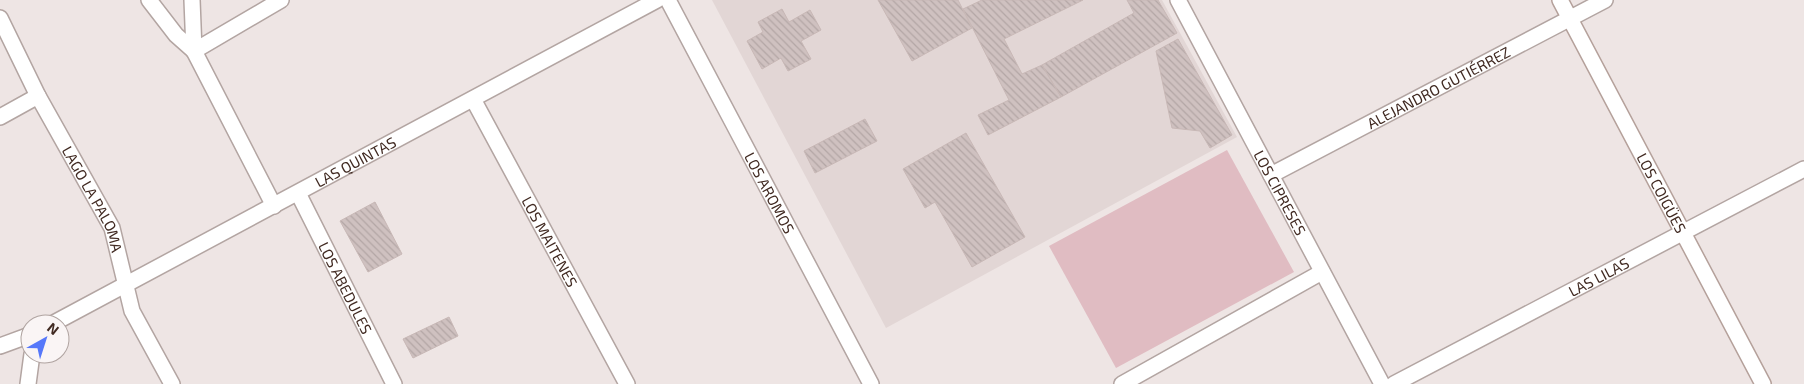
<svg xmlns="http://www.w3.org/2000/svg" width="1804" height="384" font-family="'Exo 2',sans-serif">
<defs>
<pattern id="building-back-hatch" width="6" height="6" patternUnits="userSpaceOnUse" patternTransform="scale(1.25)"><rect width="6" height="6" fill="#cfc1c0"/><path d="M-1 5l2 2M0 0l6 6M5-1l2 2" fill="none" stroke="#b3a6a5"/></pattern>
</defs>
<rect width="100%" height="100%" fill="#eee5e4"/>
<path fill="#e2d6d5" d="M712,0H1162L1237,137L886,328Z"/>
<path fill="#e0bcc2" d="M1227,150L1294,272L1116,368L1049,246Z"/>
<path fill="url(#building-back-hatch)" stroke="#c8b8b6" d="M878,0H958L972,28L912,61Z
M982,0H1083L1004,39L1022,74L1042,65L1061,97L988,135L978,115L1009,100L963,9Z
M1127,0H1158L1177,33L1061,97L1042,65L1134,13Z
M782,9L789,22L810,10L821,30L801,41L811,59L788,71L781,58L762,69L747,41L763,32L758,22Z
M1178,39L1232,135L1210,148L1200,131L1172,128L1156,51Z
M865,119L877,141L815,173L804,151Z
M966,133L1025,237L972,267L935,202L925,208L903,169Z
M375,202L402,254L368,272L340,221Z
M449,317L458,336L413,358L403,339Z"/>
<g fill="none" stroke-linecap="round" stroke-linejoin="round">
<g stroke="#b3a5a2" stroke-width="18">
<g id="street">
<path d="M149,0L176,35L194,51"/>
<path d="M192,0L194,51L274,206"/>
<path id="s1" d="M668,0L871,384"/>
<path id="s2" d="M1178,0L1382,384"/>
<path id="s3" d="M0,18L38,96L112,228L132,311L172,384"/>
<path d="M194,51L281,0"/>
<path id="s4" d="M473,99L627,384"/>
<path d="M0,117L38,96"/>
<path id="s5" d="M1271,175L1605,0"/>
<path id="s6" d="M298,193L394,384"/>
<path id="s7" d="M52,324L657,0"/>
<path d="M0,346L30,335"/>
<path d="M28,384L32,354"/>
<path d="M1122,384L1322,272"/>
<path id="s8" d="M1394,384L1804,169"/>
</g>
</g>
<g stroke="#b5a19b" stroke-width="18">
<g id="secondary">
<path id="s9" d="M1560,0L1763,384"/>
</g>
</g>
<use href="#street" stroke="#fff" stroke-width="15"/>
<use href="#secondary" stroke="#fff" stroke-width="15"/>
</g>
<g text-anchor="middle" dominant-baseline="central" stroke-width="4.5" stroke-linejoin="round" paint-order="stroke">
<g font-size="15" fill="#412a22" stroke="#faf5f5">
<text stroke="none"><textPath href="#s5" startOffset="189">ALEJANDRO GUTIÉRREZ</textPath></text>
<text stroke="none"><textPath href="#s7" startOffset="344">LAS QUINTAS</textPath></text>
<text stroke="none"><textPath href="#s1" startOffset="218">LOS AROMOS</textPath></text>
<text stroke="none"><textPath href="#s2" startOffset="218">LOS CIPRESES</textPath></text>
<text stroke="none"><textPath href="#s9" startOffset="218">LOS COIGÜES</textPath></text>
<text stroke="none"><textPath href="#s3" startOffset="204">LAGO LA PALOMA</textPath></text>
<text stroke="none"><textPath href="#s4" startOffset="162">LOS MAITENES</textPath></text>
<text stroke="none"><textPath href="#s8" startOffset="231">LAS LILAS</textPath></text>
<text stroke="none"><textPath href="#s6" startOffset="106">LOS ABEDULES</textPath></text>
</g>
</g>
<g transform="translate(45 339) rotate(39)"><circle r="24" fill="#faf5f5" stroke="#b0a4a1"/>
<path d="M0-4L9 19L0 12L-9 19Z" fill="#5678fa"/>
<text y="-8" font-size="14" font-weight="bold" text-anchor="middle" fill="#412a22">N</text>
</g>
</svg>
